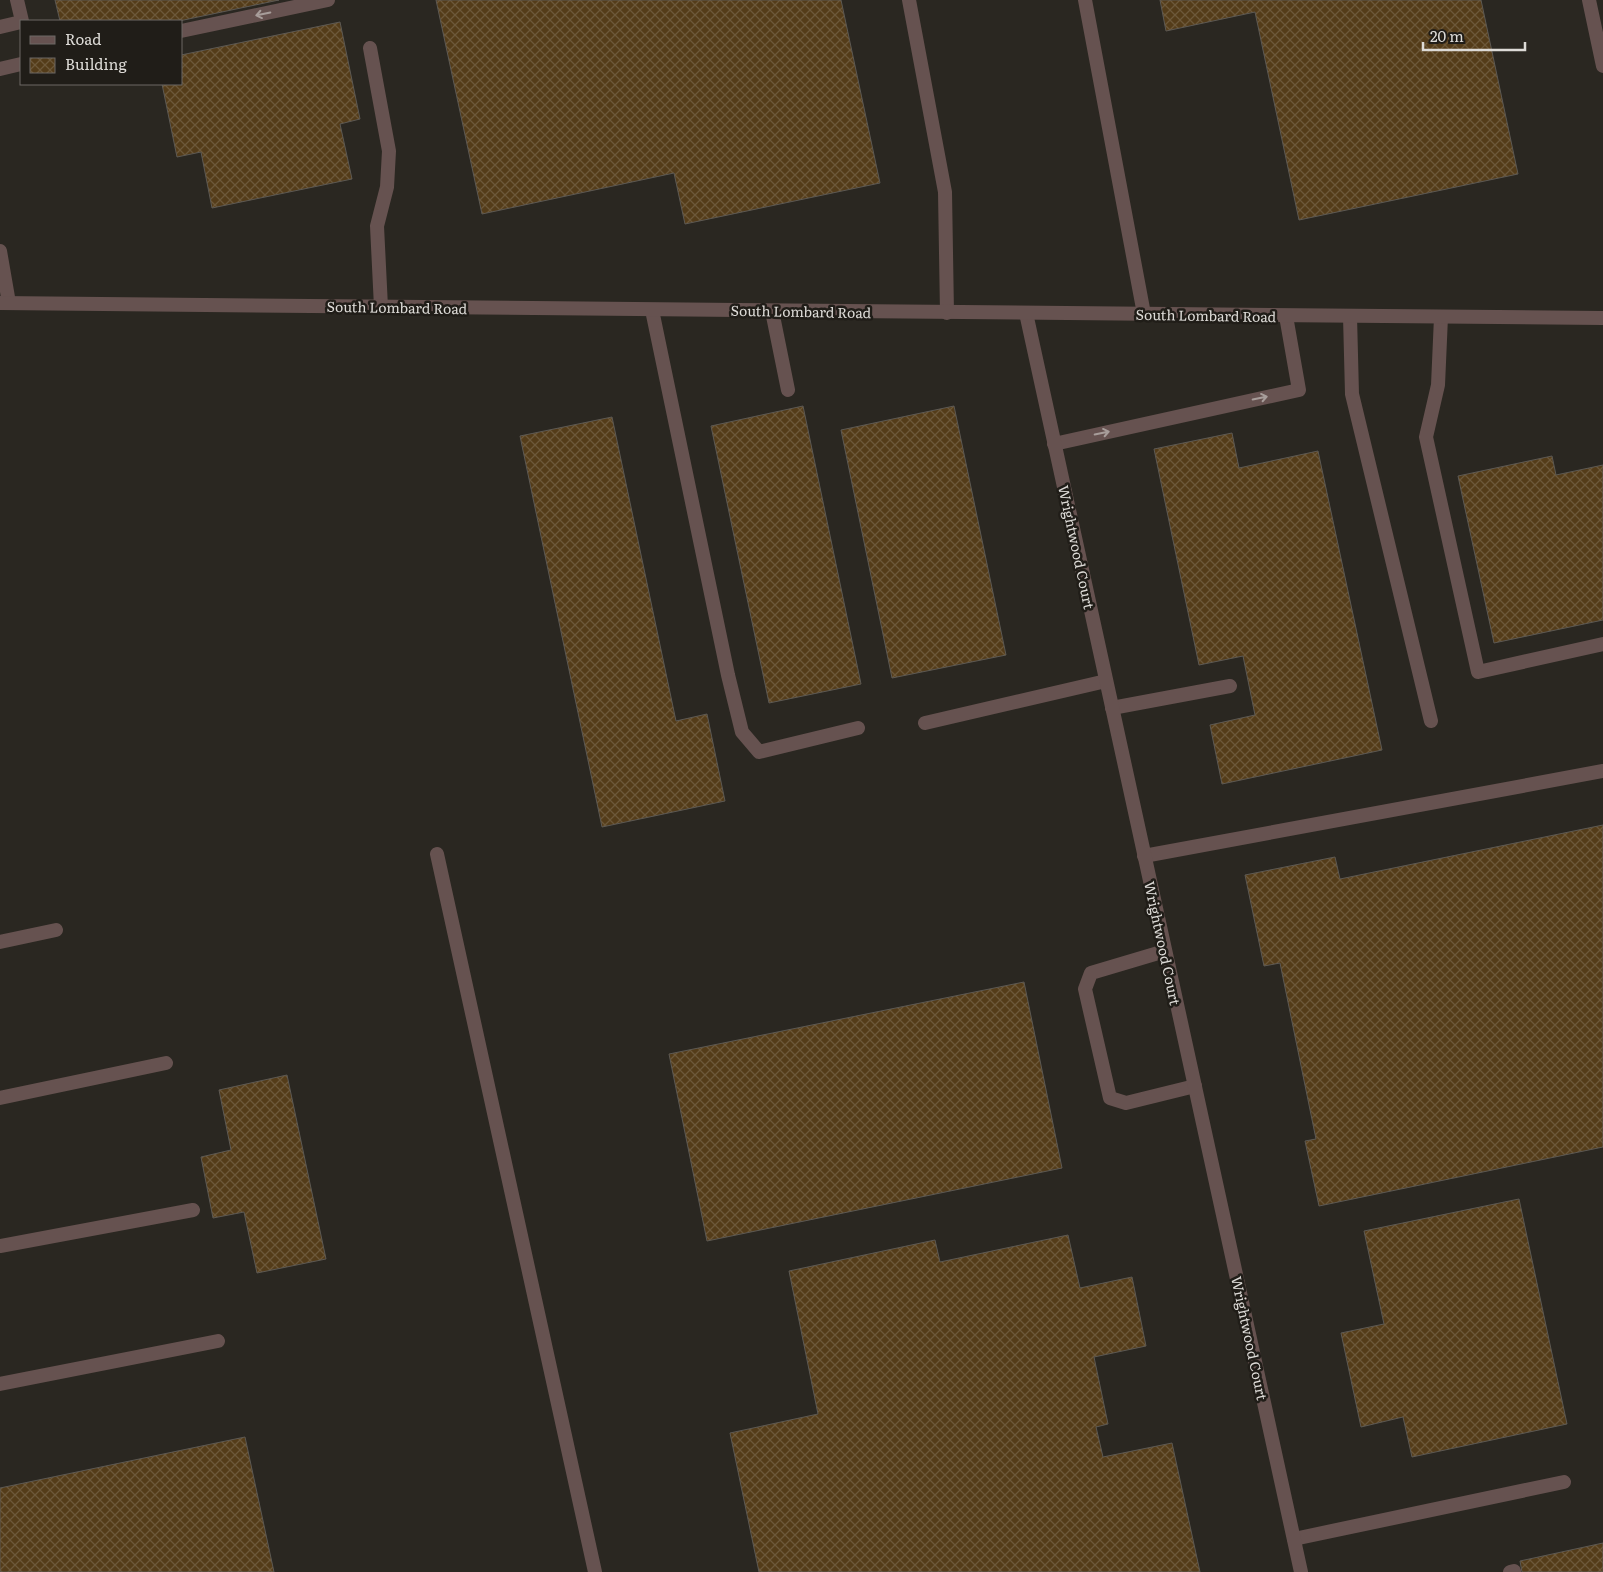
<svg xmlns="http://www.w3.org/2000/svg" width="1603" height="1572" font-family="Literata,serif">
<defs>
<pattern id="building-cross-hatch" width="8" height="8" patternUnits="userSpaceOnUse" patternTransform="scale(1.25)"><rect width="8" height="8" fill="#543c19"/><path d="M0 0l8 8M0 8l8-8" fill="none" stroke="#6c583a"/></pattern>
</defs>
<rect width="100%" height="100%" fill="#2a2721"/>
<path fill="url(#building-cross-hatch)" stroke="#5d5953" d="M55,0H279L179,21H60Z
M436,0H841L880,183L685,224L674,173L482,214Z
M1160,0H1481L1518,174L1299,220L1255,12L1166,31Z
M340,22L360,119L340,124L352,179L212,208L201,152L177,157L162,84H181V55Z
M803,406L861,684L769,703L711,426Z
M954,406L1006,655L892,678L841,430Z
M612,417L676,721L707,714L725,801L602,827L520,436Z
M1232,433L1239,468L1318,451L1382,750L1222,784L1210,725L1255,715L1243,656L1199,665L1154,449Z
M1552,456L1556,475L1603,465V620L1494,643L1458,476Z
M1603,825V1147L1319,1206L1305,1141L1316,1139L1280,963L1264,966L1245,875L1335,857L1340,879Z
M1024,982L1062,1168L707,1241L669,1054Z
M287,1075L326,1259L257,1273L244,1212L213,1218L201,1157L231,1150L219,1090Z
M1519,1199L1567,1424L1412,1457L1403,1417L1361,1427L1341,1333L1384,1324L1364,1231Z
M1068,1235L1080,1288L1132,1277L1146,1346L1094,1357L1108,1424L1096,1427L1103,1457L1172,1443L1200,1572H759L730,1433L818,1414L789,1271L935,1240L940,1262Z
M245,1437L274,1572H0V1488Z
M1603,1543V1572H1522L1520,1561Z"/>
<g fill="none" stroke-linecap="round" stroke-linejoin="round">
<path stroke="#665250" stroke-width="14" d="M17,0L22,21
M909,0L945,192L947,313
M1085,0L1144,314
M1589,0L1603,66
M0,27L21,22
M181,31L328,0
M370,48L389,151L387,187L377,226L381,307
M0,69L21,64
M652,310L728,675L742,732L759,752L858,728
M772,311L788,390
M1350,316L1352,394L1431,721
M1441,317L1438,385L1426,437L1478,672L1603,644
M1054,444L1299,390L1286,316
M1112,708L1230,686
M925,723L1106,681
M437,854L595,1572
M1144,856L1603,771
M0,942L56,930
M1165,951L1091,973L1085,989L1110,1098L1126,1103L1195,1086
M0,1098L166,1063
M0,1246L193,1210
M0,1384L218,1341
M1294,1539L1564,1482
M1510,1572L1514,1571"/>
<path stroke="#665250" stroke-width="14" d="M0,251L9,303
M1026,313L1301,1572"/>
<path stroke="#665250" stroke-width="14" d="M0,303L1603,318"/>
</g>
<defs><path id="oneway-shaft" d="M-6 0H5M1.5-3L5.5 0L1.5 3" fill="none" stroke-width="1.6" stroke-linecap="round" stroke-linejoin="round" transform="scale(1.25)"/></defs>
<g stroke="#a79d9a">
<use href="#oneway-shaft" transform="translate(263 14) rotate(168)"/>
<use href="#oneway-shaft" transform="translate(1260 398) rotate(-12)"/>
<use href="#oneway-shaft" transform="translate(1102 433) rotate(-12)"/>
</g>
<g text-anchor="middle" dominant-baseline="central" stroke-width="5" stroke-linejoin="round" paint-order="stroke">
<g font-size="14" fill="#dddbd7" stroke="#201d18">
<text transform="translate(397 307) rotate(1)">South Lombard Road</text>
<text transform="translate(801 311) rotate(1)">South Lombard Road</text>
<text transform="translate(1206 315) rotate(1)">South Lombard Road</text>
<text transform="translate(1077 547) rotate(78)">Wrightwood Court</text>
<text transform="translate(1163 943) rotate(78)">Wrightwood Court</text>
<text transform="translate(1250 1338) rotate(78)">Wrightwood Court</text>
</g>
</g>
<rect x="20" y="20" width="162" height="65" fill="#201d18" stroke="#6c6964"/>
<rect x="30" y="36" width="25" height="8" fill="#665250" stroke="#6c6964"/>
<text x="65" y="45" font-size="15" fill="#dddbd7">Road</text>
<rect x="30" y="58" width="25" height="15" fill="url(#building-cross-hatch)" stroke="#6c6964"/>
<text x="65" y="70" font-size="15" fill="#dddbd7">Building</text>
<path d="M1423 42v8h102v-8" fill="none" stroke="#dddbd7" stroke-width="2.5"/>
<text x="1430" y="42" font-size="15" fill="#dddbd7" stroke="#201d18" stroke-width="4" paint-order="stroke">20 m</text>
</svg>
